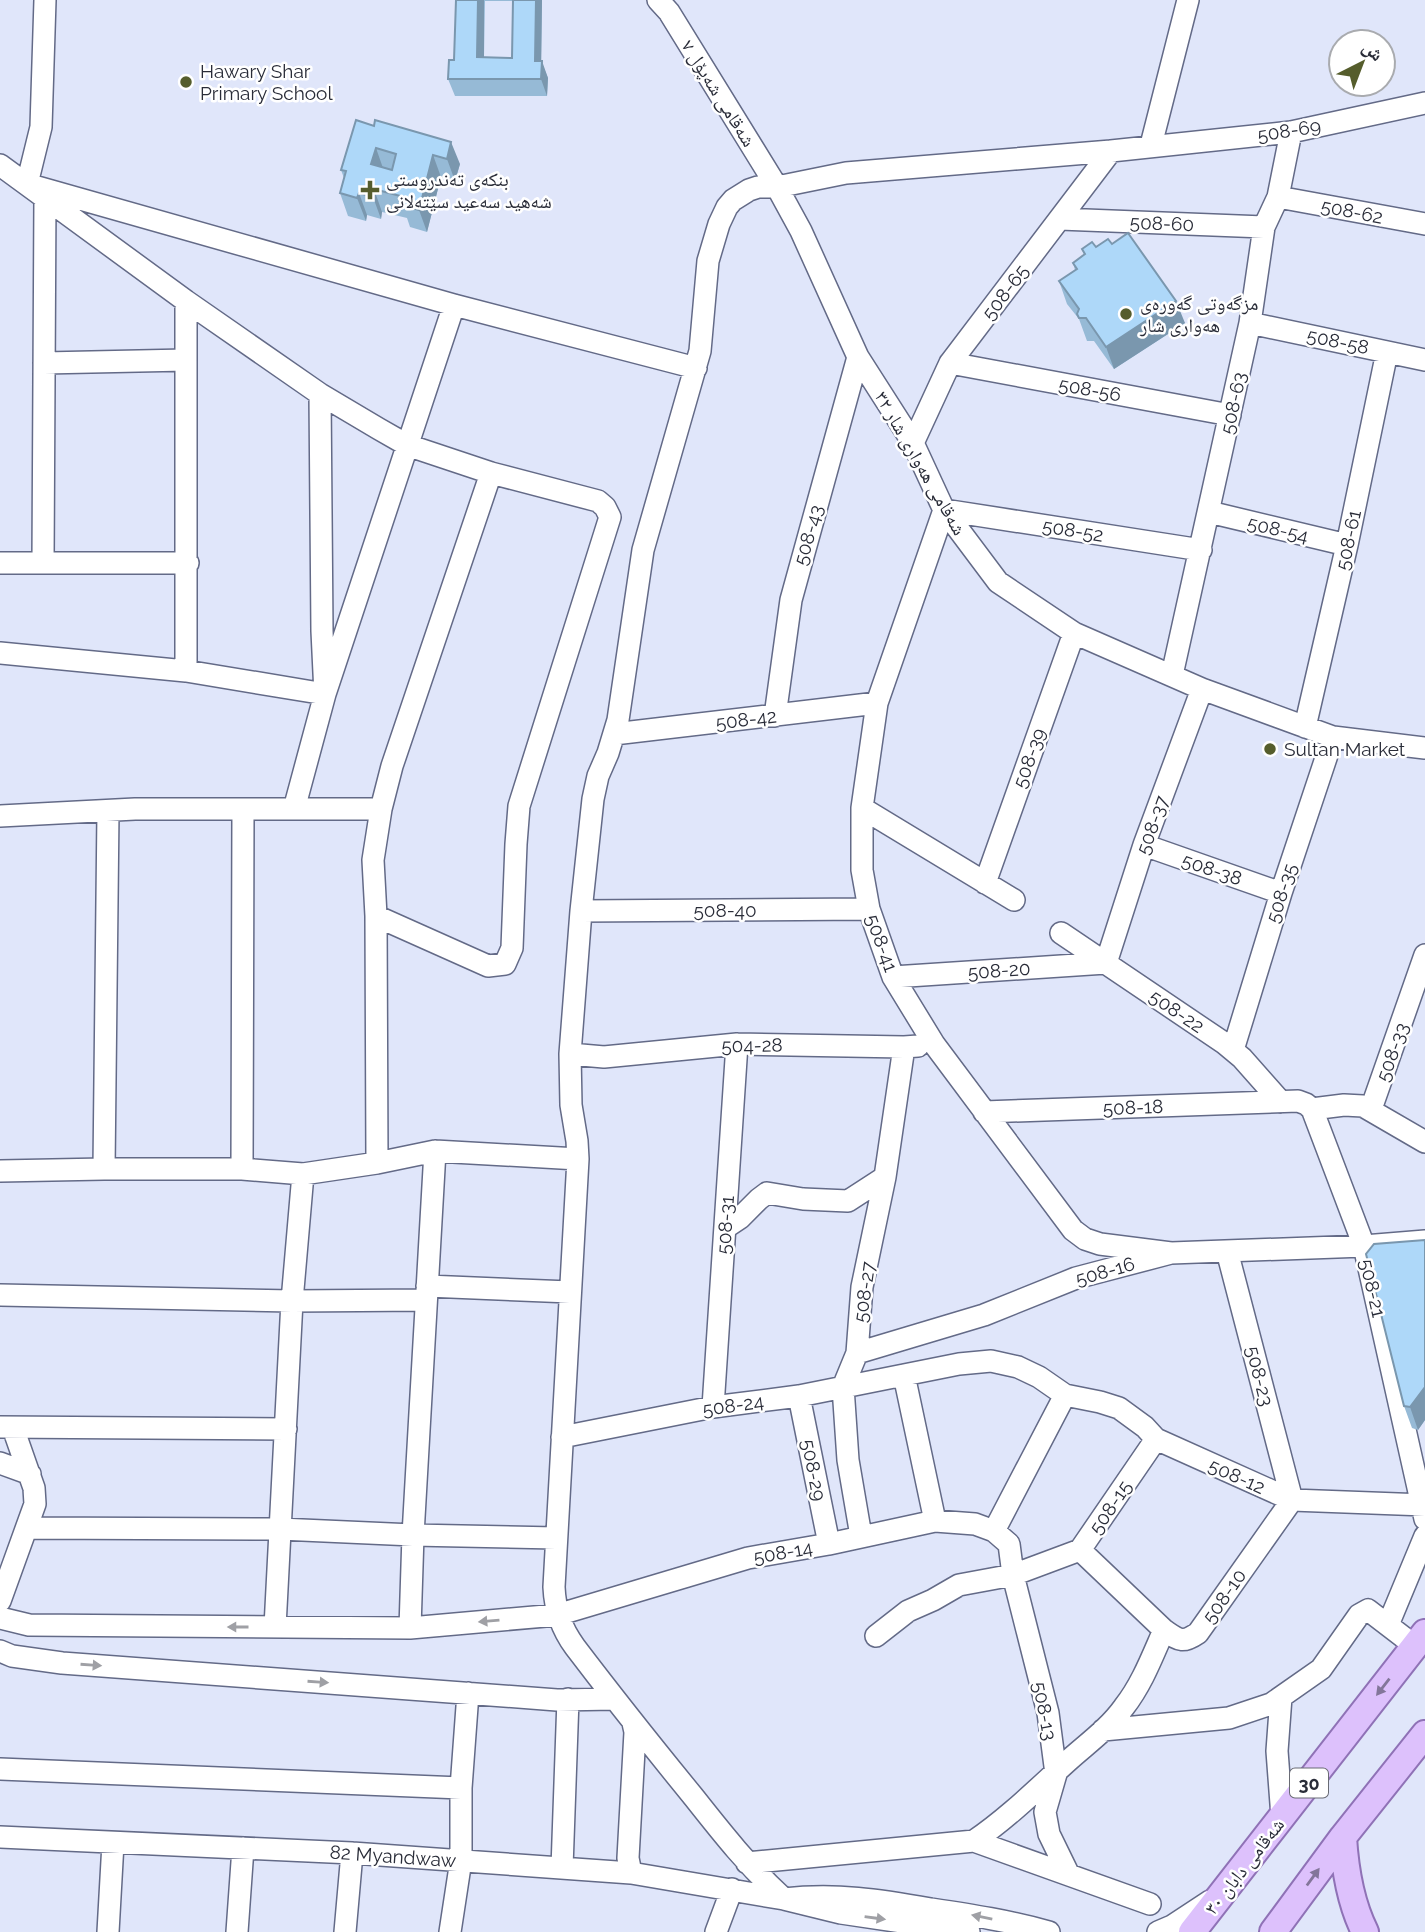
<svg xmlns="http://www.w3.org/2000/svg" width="1425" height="1932" font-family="Raleway,'Noto Naskh Arabic',sans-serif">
<rect width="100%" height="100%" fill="#e0e6fa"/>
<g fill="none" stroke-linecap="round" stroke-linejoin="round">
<g stroke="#636a87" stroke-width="24">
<path id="minor" d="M45,0L41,127L27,184L454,305L696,368
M658,0L669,12L777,187L801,231L858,357L913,443L944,510L998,582L1074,633L1202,689L1333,737L1425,748
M1151,145L1188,0
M0,165L186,301L320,394L379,429L407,445L491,473L598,501L605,507L610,517L519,806L516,844L512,948L505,964L488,966L376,916
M1278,197L1425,224
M1060,219L1264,227
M186,301V671
M1250,323L1425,360
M44,363L186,360
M950,363L1230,415
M913,443L950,363L1111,151
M1209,512L1347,545
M0,563H188
M43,563L45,196
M0,653L186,671L325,694L454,305
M1172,675L1250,323L1264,227L1278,197L1291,132
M775,716L791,600L858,357
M1305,727L1347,545L1387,352
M614,734L877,703
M862,808L1014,900
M294,809L325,694L322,631L320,394
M0,816L135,809H381
M1144,845L1281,893
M985,883L1074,633
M581,911L869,909
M1061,933L1224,1043L1242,1058L1281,1102
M893,977L1106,963L1144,845L1202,689
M1233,1050L1281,893L1333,737
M570,1054L604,1057L737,1044L904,1047L918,1046
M1312,1109L1344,1105L1363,1106L1425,1142
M1371,1109L1425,955
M984,1112L1298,1101L1306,1104L1312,1109L1364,1246L1425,1519
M377,1163L376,916L373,860L381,809L392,766L491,473
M104,1169L108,811
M242,1169L243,809
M0,1171L104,1169H242L303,1174L377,1163L435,1151L578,1159
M725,1228L740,1218L759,1199L767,1193L803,1199L848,1201L885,1177
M1171,1253L1100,1244L1085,1239L1073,1230L934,1044L893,977L869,909L862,870V808L877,703L944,510L1201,550
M427,1286L570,1292
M0,1295L292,1301L426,1300
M857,1353L984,1315L1076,1278L1171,1253L1364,1246L1425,1241
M904,1375L935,1521
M799,1396L829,1544
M713,1407L737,1044
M0,1427L286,1429
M562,1437L713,1407L799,1396L959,1364L991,1361L1018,1367L1039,1377L1065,1395L1100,1402L1119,1408L1145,1427L1156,1439L1292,1500L1425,1505
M0,1463L30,1474
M27,1528L280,1529L413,1535L556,1538
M994,1531L1065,1395
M861,1536L848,1460L843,1387L857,1353L862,1287L885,1177L904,1047
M1080,1550L1164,1630C1179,1640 1182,1644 1198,1633L1292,1500L1227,1251
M0,1601L35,1504L34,1488L13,1428
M0,1618L29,1625L410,1628L557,1615L748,1558L829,1544L935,1521L975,1524L994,1531L1009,1544L1013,1575L1048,1713L1056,1774L1045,1812L1049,1834L1069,1875
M1388,1625L1425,1536
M275,1627L292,1301L303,1174
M410,1628L413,1535L435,1151
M876,1636L908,1611L933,1600L959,1585L1013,1575L1080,1550L1156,1439
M0,1651L12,1656L62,1663L557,1700L615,1699
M1281,1697L1277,1751L1282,1817
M1103,1730L1229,1718L1271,1704L1321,1669L1359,1615L1368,1610L1415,1646
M0,1769L461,1788
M0,1837L352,1853L631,1873L784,1899L841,1913L969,1932
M974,1841C1008,1818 1038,1788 1069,1760C1088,1743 1109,1728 1124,1707C1142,1684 1152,1657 1164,1630
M747,1863L974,1841L1150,1904
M562,1868L568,1699
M631,1873L628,1858L635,1732L633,1723
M108,1932L113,1843
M237,1932L243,1848
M345,1932L352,1853
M450,1932L461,1860V1788L468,1693
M716,1932L732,1889
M1049,1932C1010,1921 971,1915 931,1909C880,1900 836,1893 784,1899C747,1865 722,1833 692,1795C652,1746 613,1697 575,1647C561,1628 555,1610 554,1587L578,1159L577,1141L571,1105L570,1054L581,911L593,799L598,776L608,753L618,720L643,550L700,351L708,261L719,224L727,207L733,200L749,190L758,187H777L846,173L1111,151L1291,132L1425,103
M1158,1932L1172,1926L1210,1901"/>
</g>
<g stroke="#8f72b6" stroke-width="30">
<path id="major" d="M1343,1837C1345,1870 1350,1902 1365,1932
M1192,1932L1425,1633
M1273,1932L1343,1837L1425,1734"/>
</g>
<use href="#minor" stroke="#fff" stroke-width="21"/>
<use href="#major" stroke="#ddc1fc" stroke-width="26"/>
</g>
<path fill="#96bad6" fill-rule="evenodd" d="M456,0H542L541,61L548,78L547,96H455L448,79L454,60ZM485,1H513L512,58L484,57Z
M374,126L460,164L455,181L441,177L427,232L410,227L407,218L382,212L381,219L367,215L366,221L348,216L340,193L344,178L341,170Z
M1112,244L1185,323L1114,369L1094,341H1087L1079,319L1067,304L1059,281L1075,270L1073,263L1084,255L1082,249L1096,247Z
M1425,1240V1420L1418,1430L1412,1428L1404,1406Z"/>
<path fill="#7a97ae" d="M478,0H484V74L477,57Z
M536,0H542L541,78L535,61Z
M542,61L548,78L547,96L541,79Z
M451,142L460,164L455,181L447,159Z
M376,148L384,171L371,164Z
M433,155L441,177L427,232L419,210Z
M374,189L382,212L381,219L373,197Z
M359,193L367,215L366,221L357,198Z
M1176,301L1185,323L1114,369L1106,347Z
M1425,1387V1420L1418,1430L1410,1407Z"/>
<path fill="#aed8f9" stroke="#7a97ae" stroke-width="2" fill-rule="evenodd" d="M456,0H478L477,57L512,58L513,0H536L535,61H542L541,79H448L449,60H454Z
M356,120L374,126L375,120L451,142L447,159L433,155L419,210L402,205L404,197L374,189L373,197L359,193L357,198L340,193L346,171L341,170ZM376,148L396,154L392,170L371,164Z
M1128,233L1176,301L1106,347L1086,318H1079L1077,314L1079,309L1059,281L1077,269L1073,263L1085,254L1082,249L1092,242L1096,247L1108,239L1112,244Z
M1425,1240V1387L1410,1407L1404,1406L1366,1254L1374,1244Z"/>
<defs><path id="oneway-solid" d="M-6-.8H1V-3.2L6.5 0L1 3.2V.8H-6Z" transform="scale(1.75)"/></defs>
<g fill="#9fa0a5">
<use href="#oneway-solid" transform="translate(489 1621) rotate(175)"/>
<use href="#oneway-solid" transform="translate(238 1627) rotate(-180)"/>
<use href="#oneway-solid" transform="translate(91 1665) rotate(4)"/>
<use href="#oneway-solid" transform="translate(318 1682) rotate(4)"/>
<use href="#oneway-solid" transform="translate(982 1917) rotate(-169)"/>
<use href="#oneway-solid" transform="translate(875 1918) rotate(8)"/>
</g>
<g fill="#83769a">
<use href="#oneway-solid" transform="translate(1383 1687) rotate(128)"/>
<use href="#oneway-solid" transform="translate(1313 1877) rotate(-54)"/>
</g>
<g fill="#555d2c" stroke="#fff" stroke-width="2.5">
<circle cx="186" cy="82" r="7"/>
<path d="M366.5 179.5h7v7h7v7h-7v7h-7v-7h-7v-7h7z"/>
<circle cx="1126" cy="314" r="7"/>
<circle cx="1270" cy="749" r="7"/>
</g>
<g text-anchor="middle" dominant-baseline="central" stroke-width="5" stroke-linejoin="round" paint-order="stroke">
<rect fill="#fff" stroke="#696b74" stroke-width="2" x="1290" y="1768.5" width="38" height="29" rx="5"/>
<g font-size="18" font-weight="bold" fill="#292c38">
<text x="1309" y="1783">30</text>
</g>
<g font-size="19" fill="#292c38" stroke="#fff" text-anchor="start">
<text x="200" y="71">Hawary Shar<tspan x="200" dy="22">Primary School</tspan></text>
<text x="386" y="179">بنکەی تەندروستی<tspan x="386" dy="22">شەهید سەعید سێتەلانی</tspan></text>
<text x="1140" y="303">مزگەوتی گەورەی<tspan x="1140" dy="22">هەواری شار</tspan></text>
<text x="1284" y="749">Sultan Market</text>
</g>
<g font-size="19" fill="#292c38" stroke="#fff">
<text transform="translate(719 93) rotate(58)">شەقامی شەپۆل ٧</text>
<text transform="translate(1289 130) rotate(-9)">508-69</text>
<text transform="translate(1352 211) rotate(11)">508-62</text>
<text transform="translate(1162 223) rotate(2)">508-60</text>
<text transform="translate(1005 292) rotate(-53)">508-65</text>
<text transform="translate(1338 341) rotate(12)">508-58</text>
<text transform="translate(1090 389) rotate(10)">508-56</text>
<text transform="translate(1233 403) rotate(-78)">508-63</text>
<text transform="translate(921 463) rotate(60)">شەقامی هەواری شار ٣٢</text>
<text transform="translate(1278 529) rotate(13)">508-54</text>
<text transform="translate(1073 530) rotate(9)">508-52</text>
<text transform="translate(808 535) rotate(-74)">508-43</text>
<text transform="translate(1348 540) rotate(-78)">508-61</text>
<text transform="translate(746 719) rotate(-7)">508-42</text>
<text transform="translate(1029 758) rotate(-70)">508-39</text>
<text transform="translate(1152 825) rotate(-70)">508-37</text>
<text transform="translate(1212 869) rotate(19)">508-38</text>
<text transform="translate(1281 893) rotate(-72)">508-35</text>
<text x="725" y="910">508-40</text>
<text transform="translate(882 943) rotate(70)">508-41</text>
<text transform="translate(999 970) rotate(-4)">508-20</text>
<text transform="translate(1177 1011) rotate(34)">508-22</text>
<text transform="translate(752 1045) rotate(-1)">504-28</text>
<text transform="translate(1392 1052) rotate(-70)">508-33</text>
<text transform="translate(1133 1107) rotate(-2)">508-18</text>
<text transform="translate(725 1225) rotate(-86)">508-31</text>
<text transform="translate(1105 1271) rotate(-16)">508-16</text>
<text transform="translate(1373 1288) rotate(77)">508-21</text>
<text transform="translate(864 1292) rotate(-82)">508-27</text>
<text transform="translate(1260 1376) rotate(76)">508-23</text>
<text transform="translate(733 1405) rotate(-8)">508-24</text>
<text transform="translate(814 1470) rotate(79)">508-29</text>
<text transform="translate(1237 1476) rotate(24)">508-12</text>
<text transform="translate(1110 1507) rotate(-56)">508-15</text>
<text transform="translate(783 1552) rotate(-10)">508-14</text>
<text transform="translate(1224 1596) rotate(-55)">508-10</text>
<text transform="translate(1045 1711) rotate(79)">508-13</text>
<text transform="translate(393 1856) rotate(4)">82 Myandwaw</text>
<text transform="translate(1244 1866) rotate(-52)">شەقامی دابان ٣٠</text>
</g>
</g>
<g transform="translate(1362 63) rotate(42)"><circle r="33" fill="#ffffff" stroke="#a9abaf" stroke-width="2"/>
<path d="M0-5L12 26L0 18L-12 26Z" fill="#555d2c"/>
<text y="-10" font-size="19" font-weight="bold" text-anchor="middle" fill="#292c38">ش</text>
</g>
</svg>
